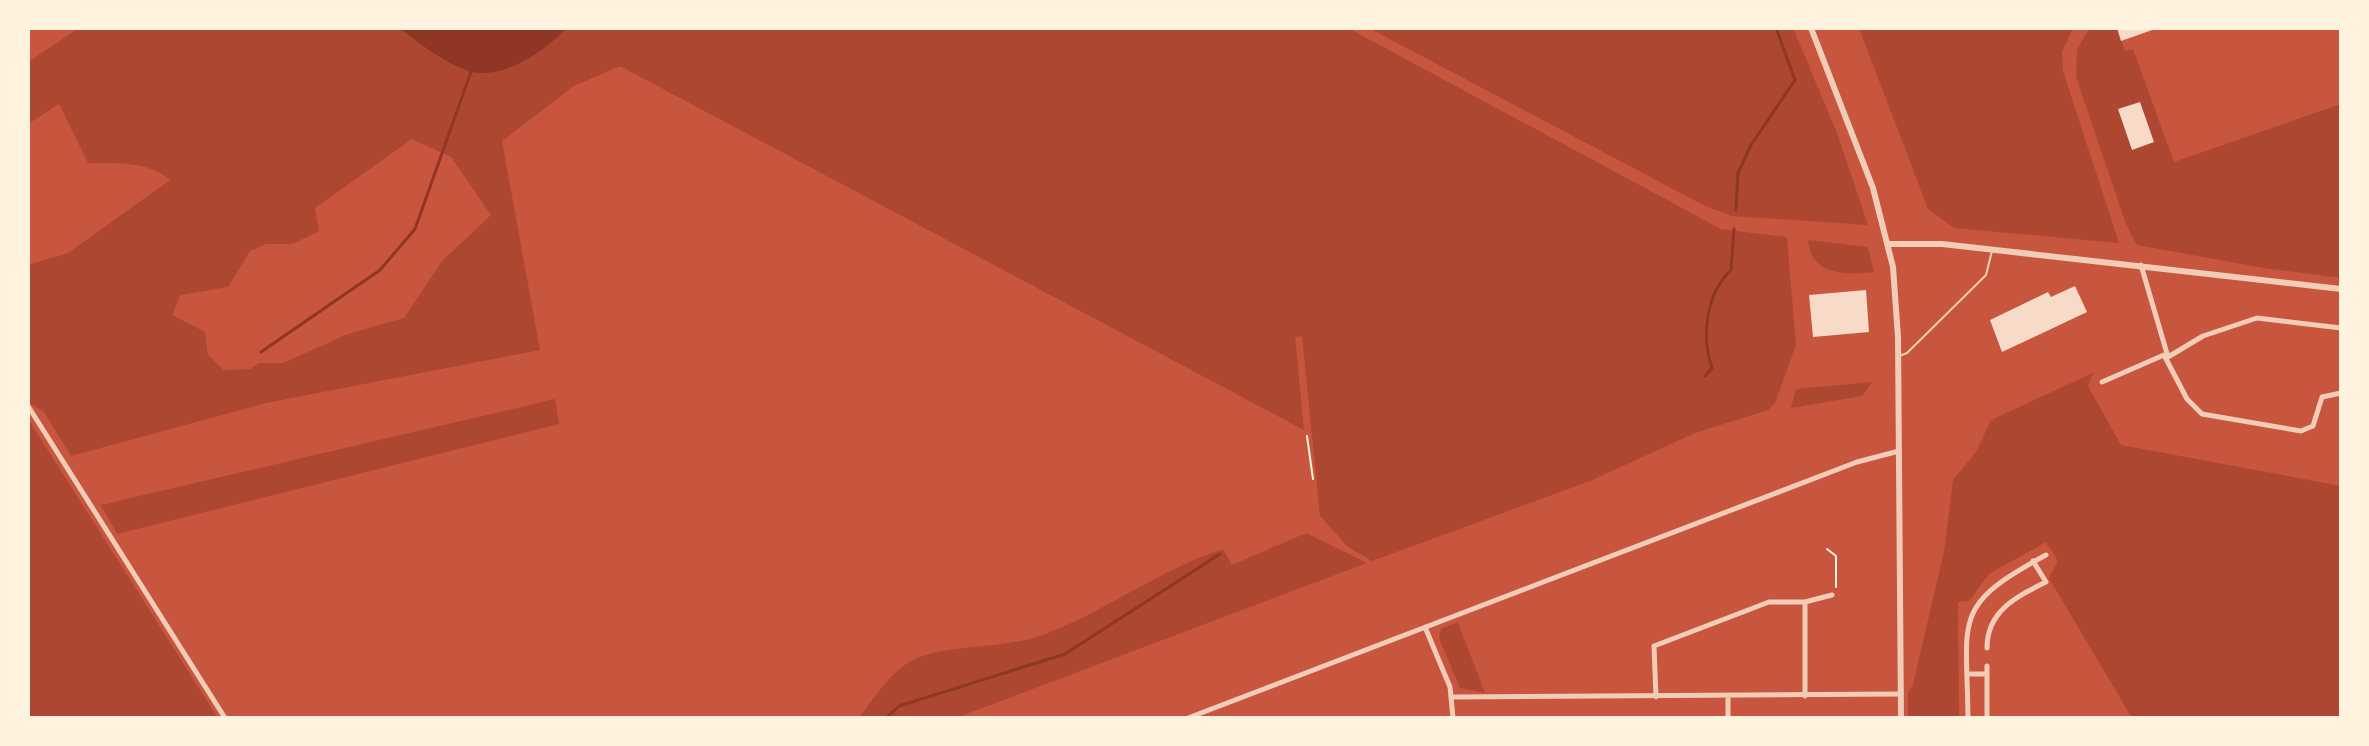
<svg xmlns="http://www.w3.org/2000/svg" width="2369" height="746" font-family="'Times New Roman',serif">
<rect width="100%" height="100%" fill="#c8553d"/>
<path fill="#ae4732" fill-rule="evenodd" d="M79,28H399C420,44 443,62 468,71C501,82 546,50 567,28H1348L1721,229L1787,237L1796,345L1775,403L1768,410L1695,433L1590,481L1372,561L1348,547L1320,516L1302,336L1295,337L1304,430L620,66L574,86L502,141L540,350L266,403L71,456L44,412L28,402V265L68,253L170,180C146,160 118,164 88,163L59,104L28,124V62ZM412,139L451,157L491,215L442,261L404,318L348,334L283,363H259L250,369L224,370L208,355L205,332L172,315L180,295L228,287L250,251L266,244H293L319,231L315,208Z
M1369,28H1793L1837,133L1868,225L1732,216L1705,206Z
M1859,28H2073L2062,52L2063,71L2119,243L1954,228L1928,209Z
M2089,28H2117L2125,51L2133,49L2174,162L2341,104V278L2264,268L2137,245L2126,224L2076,77L2077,50Z
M1808,240L1868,247L1874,272C1846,275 1811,276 1808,240Z
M2093,373L2088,386L2121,445L2341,486V718H2132L2049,578L2058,561L2046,542L1989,574L1969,601L1958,602L1959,718H1908V693L1913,684L1944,552L1953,480L1976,452L1991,420Z
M1872,382L1862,396L1791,408L1796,389Z
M555,399L559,424L117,534L101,505Z
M28,419L218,718H28Z
M1306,533L1367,563L956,718H859C874,698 890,672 913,660C944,644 1003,649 1040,636C1104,613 1158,570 1223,549L1232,565Z
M1458,622L1459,625L1485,693L1460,688L1439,638L1441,629Z"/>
<path fill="#8f3625" d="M399,28H567C546,50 502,82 468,71C443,62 420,44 399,28Z"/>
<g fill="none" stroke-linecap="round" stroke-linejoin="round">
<path stroke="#8f3625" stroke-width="3" d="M1736,210L1738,173L1751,145L1795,80L1776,28
M261,352L380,270L415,229L471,72
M1705,376L1712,368C1701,335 1706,294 1731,270L1734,229
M886,718L899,706L1065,654L1220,554"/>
</g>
<path fill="#f7dbc8" d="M2117,28H2158L2121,41Z
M2140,102L2154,142L2132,150L2118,109Z
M2075,286L2087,312L2002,352L1990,320L2048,292L2051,297Z
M1866,290L1869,332L1813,337L1809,295Z"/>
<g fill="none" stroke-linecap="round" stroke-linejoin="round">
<path stroke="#fff3e0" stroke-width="2" d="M1307,436L1313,479
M1827,549L1836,556V587"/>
<path stroke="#f1ccb7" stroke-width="2" d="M1899,356L1907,353L1986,275L1992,251"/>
<path stroke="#f1ccb7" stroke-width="5" d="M2141,265L2168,357L2203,336L2257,318L2341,328
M2102,382L2164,355L2187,399L2202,414L2301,431L2313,426L2322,397L2341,393
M28,406L225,718
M1805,602L1832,595
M1425,627L1450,687L1453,718
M1987,648C1987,611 2016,597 2046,582L2033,561
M1987,666V718
M1968,674H1987
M1728,696V718
M1453,697L1901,694
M1656,697L1654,646L1769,602H1805V696
M1188,718L1857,462L1899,451
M1968,718C1967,618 1951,606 2046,555"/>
<path stroke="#f1ccb7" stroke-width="6" d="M1811,28L1873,188L1893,267L1898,337L1901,718
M1889,244H1942L2341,289"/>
</g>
<rect width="2369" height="746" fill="none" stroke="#fff3e0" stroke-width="60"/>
</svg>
